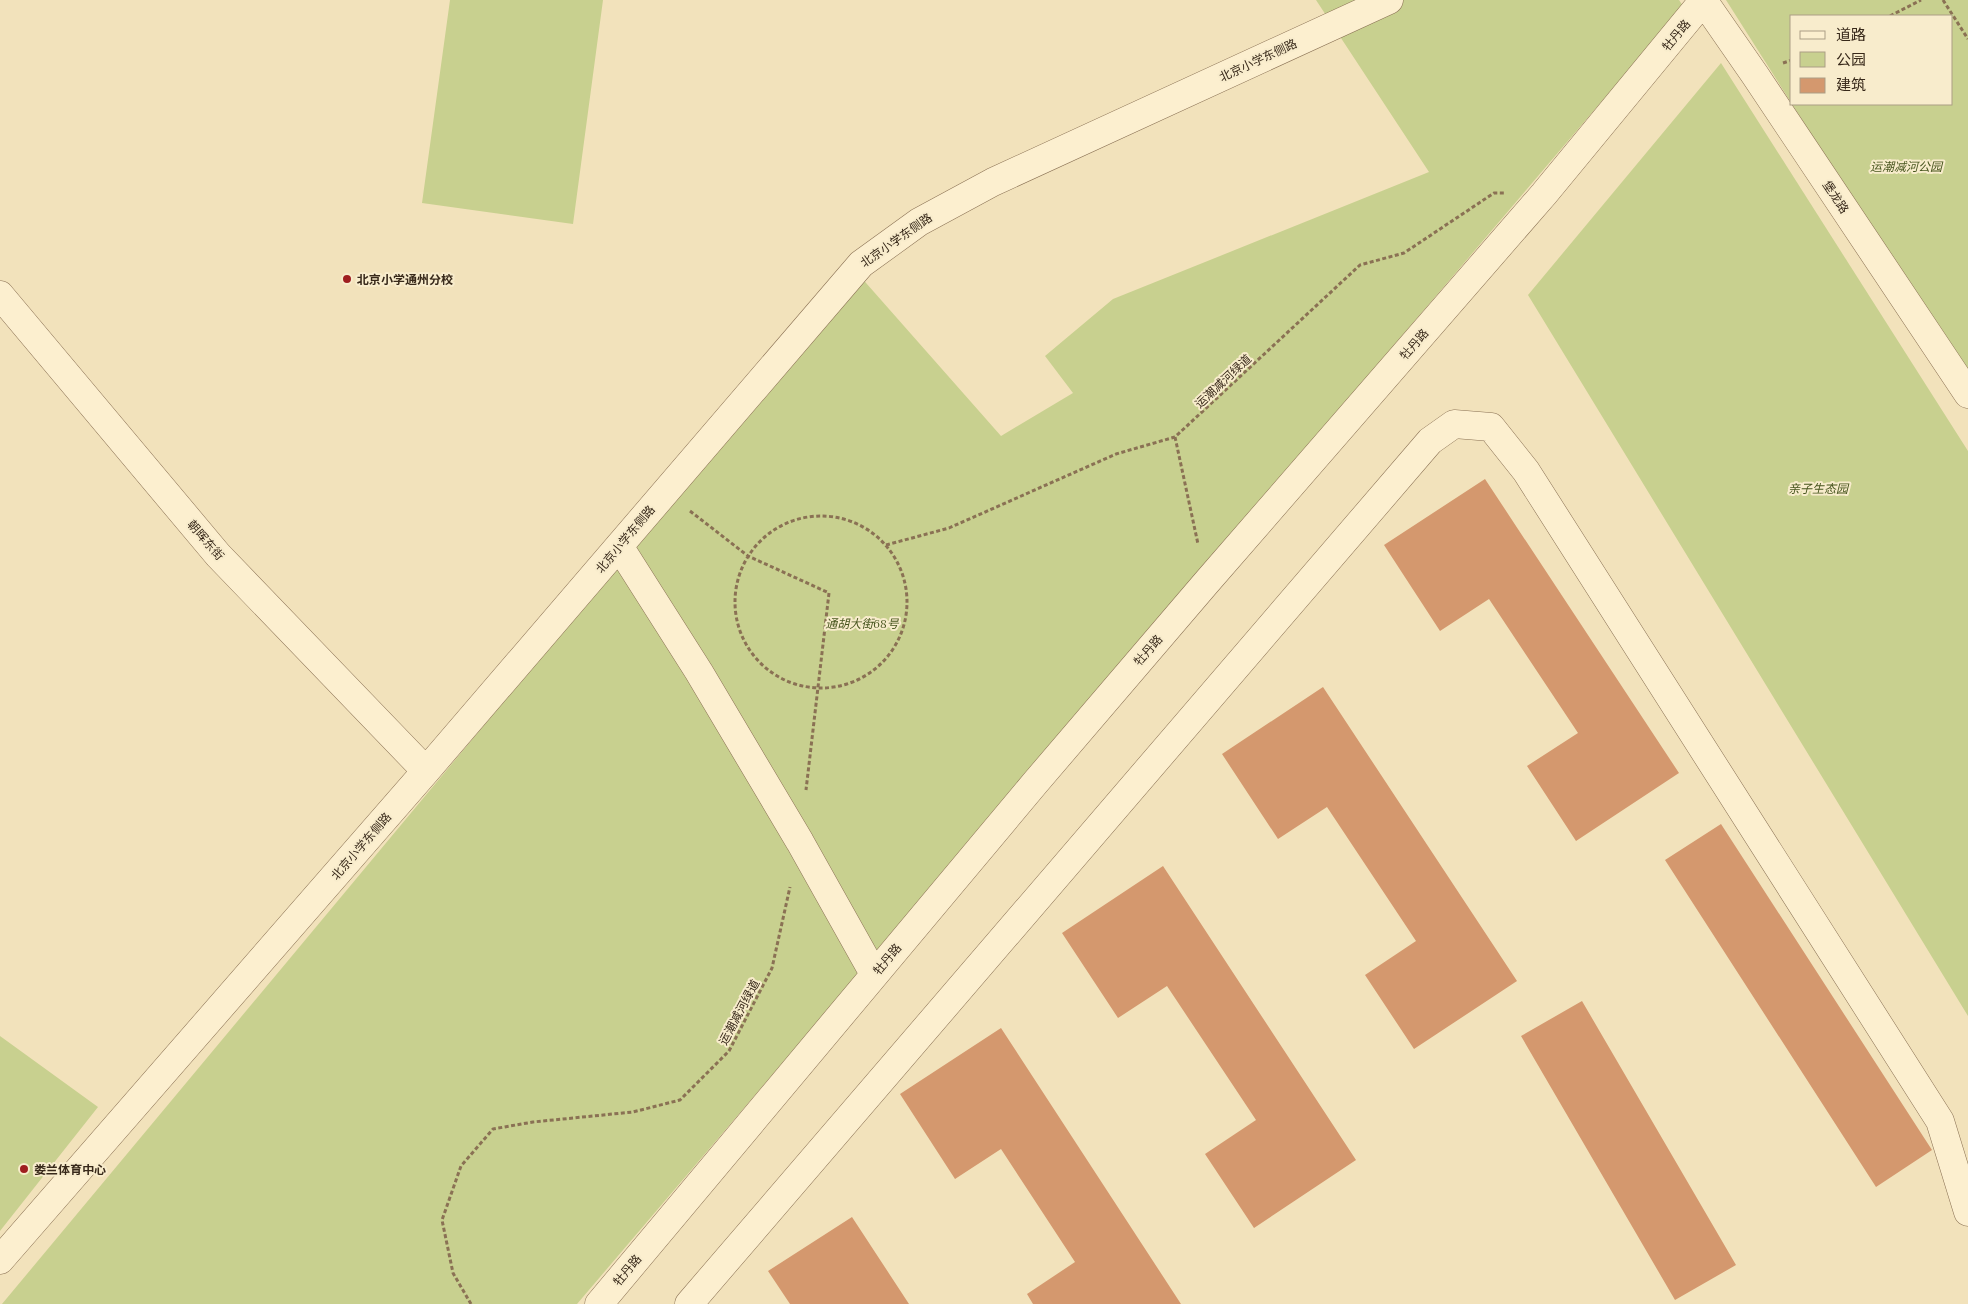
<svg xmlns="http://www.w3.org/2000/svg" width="1968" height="1304" font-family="Lora,'Noto Sans SC',serif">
<rect width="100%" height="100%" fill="#f2e2bb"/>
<path fill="#c8d08f" d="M450,0H603L573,224L422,203Z
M1316,0H1679L1683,6L577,1304H2L859,275L1001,436L1073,393L1045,356L1113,299L1429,172Z
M1726,0H1968V381L1792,104H1952V16H1792V104Z
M1721,63L1968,451V1016L1528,295Z
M0,1036L98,1107L0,1231Z"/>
<path fill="#d4986e" d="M1485,479L1679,773L1576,841L1527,766L1578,733L1489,599L1440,631L1384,545Z
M1323,687L1517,981L1414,1049L1365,975L1416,941L1327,807L1278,839L1222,754Z
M1721,824L1932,1150L1876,1187L1665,860Z
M1163,866L1356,1160L1254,1228L1205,1154L1256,1120L1167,986L1118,1018L1062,933Z
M1582,1001L1736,1265L1675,1300L1521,1036Z
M1001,1028L1181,1304H1033L1027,1294L1075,1262L1001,1149L955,1179L900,1094Z
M852,1217L909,1304H790L768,1271Z"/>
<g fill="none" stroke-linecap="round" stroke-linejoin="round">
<g stroke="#8a7154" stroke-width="29">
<path id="minor" d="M1703,0L1755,75L1968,394
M0,295L218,555L426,771
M619,546L699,672L800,842L874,974
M0,1260L426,771L861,264L919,222L993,182L1389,0
M599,1304L1035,783L1206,583L1544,194L1703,1
M689,1304L1430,441L1454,424L1491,427L1526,471L1940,1121L1968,1212"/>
</g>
<path stroke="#8a7154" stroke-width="3" stroke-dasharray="4 2.5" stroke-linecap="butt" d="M1943,0L1968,39
M1890,16L1921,0
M1783,63L1792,60
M1175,437L1198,544
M690,511L748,556L829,593L806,790
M735 602a86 86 0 1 1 172 0a86 86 0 1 1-172 0Z
M886,545L949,528L1116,454L1175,437L1360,265L1404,253L1494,193H1504
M471,1304L453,1273L442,1220L461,1166L493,1129L533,1122L633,1112L680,1100L729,1051L772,968L790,887"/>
<use href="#minor" stroke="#fcefcf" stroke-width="28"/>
</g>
<g fill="#9f1e1f" stroke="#f8eccc" stroke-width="2">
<circle cx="347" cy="279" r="5"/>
<circle cx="24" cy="1169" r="5"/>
</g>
<g text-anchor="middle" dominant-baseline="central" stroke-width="4" stroke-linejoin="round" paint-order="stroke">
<g font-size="12" fill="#38291a" stroke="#f8eccc">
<text transform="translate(1676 35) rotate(-50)">牡丹路</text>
<text transform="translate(1258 60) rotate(-25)">北京小学东侧路</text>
<text transform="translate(1836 197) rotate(56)">堡龙路</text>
<text transform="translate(896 240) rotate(-35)">北京小学东侧路</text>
<text transform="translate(1414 344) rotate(-49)">牡丹路</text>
<text transform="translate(1223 381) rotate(-43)">运潮减河绿道</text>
<text transform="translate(625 539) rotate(-50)">北京小学东侧路</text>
<text transform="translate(206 540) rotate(49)">朝晖东街</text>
<text transform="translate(1148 650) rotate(-49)">牡丹路</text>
<text transform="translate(361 846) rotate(-49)">北京小学东侧路</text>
<text transform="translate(887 959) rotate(-50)">牡丹路</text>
<text transform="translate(739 1012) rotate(-62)">运潮减河绿道</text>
<text transform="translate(627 1270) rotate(-50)">牡丹路</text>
</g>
<g font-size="12" font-style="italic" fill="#48561f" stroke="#f8eccc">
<text x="1906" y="166">运潮减河公园</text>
<text x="1818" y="488">亲子生态园</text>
<text x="862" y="623">通胡大街68号</text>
</g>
<g font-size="12" font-weight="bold" fill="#38291a" stroke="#f8eccc" text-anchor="start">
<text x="357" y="279">北京小学通州分校</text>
<text x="34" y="1169">娄兰体育中心</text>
</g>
</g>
<rect x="1790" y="15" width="162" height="90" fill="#f8eccc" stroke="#ab9e85"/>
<rect x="1800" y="31" width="25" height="8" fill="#fcefcf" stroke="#ab9e85"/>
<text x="1836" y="40" font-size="15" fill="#38291a">道路</text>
<rect x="1800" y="52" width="25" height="15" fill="#c8d08f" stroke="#ab9e85"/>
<text x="1836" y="65" font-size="15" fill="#38291a">公园</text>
<rect x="1800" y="78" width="25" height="15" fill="#d4986e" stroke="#ab9e85"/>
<text x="1836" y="90" font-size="15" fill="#38291a">建筑</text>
</svg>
